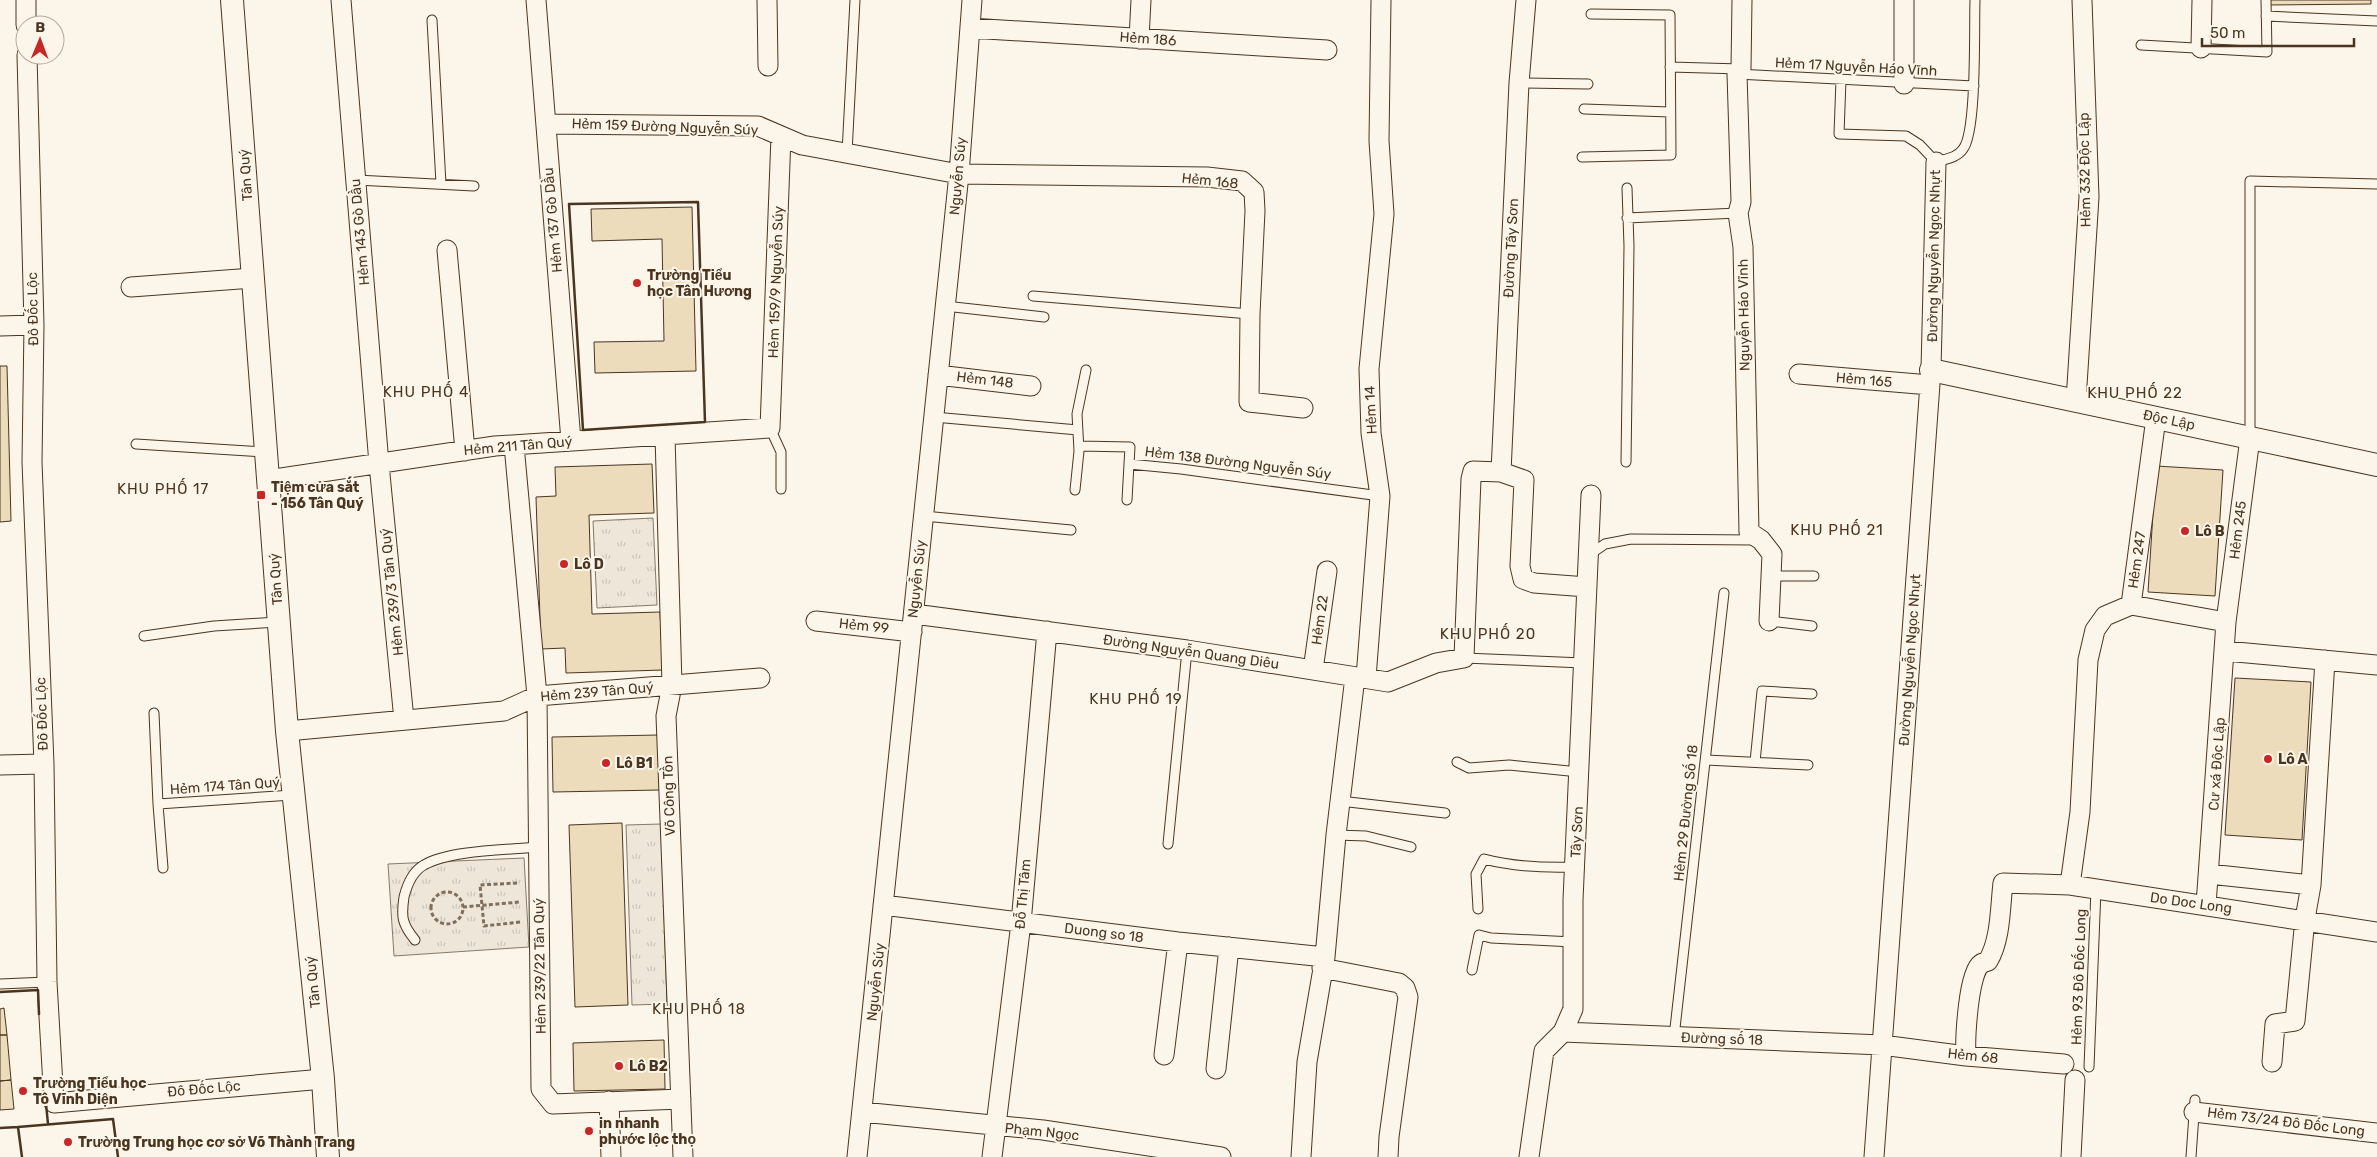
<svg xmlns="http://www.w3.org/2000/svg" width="2377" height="1157" font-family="Rubik,sans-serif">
<defs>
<pattern id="park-tufts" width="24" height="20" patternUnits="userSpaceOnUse" patternTransform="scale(1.25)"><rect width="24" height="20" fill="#ede6d9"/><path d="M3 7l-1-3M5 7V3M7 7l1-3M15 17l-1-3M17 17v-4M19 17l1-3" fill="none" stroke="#cdc6ba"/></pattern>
</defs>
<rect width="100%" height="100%" fill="#fbf6e9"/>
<path fill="url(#park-tufts)" stroke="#887966" d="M653,518L657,605L597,608L593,521Z
M661,824L667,1004L632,1005L626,825Z
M524,858L529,947L394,956L388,864Z"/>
<path fill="#ecdcbc" stroke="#4a3520" d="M2268,0H2371V4L2268,5Z
M692,207L696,371L595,373L594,342L664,341L662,239L592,241L591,209Z
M0,366H7L11,521L0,522Z
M652,464L654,513L589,515L592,614L660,612L663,670L566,673L565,648L541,649L536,497L556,496L555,467Z
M2156,466L2223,470L2215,596L2148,592Z
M2235,678L2311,682L2302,840L2225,835Z
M659,735L660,790L553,792L552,737Z
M622,823L628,1005L575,1007L569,825Z
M4,1008L7,1035H0V1009Z
M0,1035H7L11,1080L0,1081Z
M664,1040L665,1089L574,1091L573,1043Z
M11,1080L14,1109L0,1110V1081Z"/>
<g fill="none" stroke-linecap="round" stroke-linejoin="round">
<g stroke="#4a3520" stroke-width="11">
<path id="service" d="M2266,16L2377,21
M432,20L441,184
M2141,45L2267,52L2266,0
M1670,67L1741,69
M1737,74L1974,86
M1841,80L1839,134L1906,136L1920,145L1936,162C1945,159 1957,158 1963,149C1977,132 1974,27 1975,0
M1519,83L1588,84
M1584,109L1670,112
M847,153L855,0
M1582,157L1671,155L1670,15L1591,14
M356,180L474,186
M1627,218L1738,213
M1033,296L1250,314
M945,306L1044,317
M934,417L1078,430
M770,428L781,452V489
M2250,436V181L2377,184
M136,444L265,452
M1079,446L1130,447L1129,464L1181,469L1380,496
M1626,462L1629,246L1627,188
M1075,490L1079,451L1077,414L1086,370
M1127,500L1129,464
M924,516L1071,530
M1589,555L1605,544L1631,539L1754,540
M1771,576H1814
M1769,621L1812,626
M144,636L214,626L278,622
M1464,658L1583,663
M154,713L158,804
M1706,760L1808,765
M1457,762L1469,768L1509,765L1579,772
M1755,762L1762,691L1812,694
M1340,801L1445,813
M1336,835L1366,836L1411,847
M1168,844L1187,650
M163,868L158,804L293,795
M1478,909L1476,874L1484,859C1514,867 1544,868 1575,867
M415,940C402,924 401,917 404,897C407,885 413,871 424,865C449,850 508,850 538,847
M1472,970L1479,935L1491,938L1573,942
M0,984L47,982
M1674,1037L1724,593
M2089,1067L2096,889
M2191,1157L2195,1100"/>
</g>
<g stroke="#4a3520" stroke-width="21">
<path id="minor" d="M26,0V25
M341,0L379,464L404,720
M536,0L571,441
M767,0L768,66
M1526,0L1519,83L1501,472L1524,480L1520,566L1523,579L1534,583L1587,587
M1742,0L1741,69L1737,74L1741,202L1738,213L1743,247L1749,532L1761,540L1772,554L1769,621
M970,28L1327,50
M1139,39L1141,0
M2201,48L2202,0
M27,55L34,325L32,462L44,764L47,982L54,1103L323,1079
M1904,84V0
M546,124L758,126L802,145L959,174L1207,177L1242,181L1254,192L1255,211L1250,314L1249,402L1303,408
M447,250L465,451
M131,287L253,278
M0,326L34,325
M1799,374L1930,385
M938,375L1031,386
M2076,401L2089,197L2082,0
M2156,418L2131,605L2226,622
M665,435L672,685L666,716L683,1157
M514,445L537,696L541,1089L553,1104L681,1099
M268,480L495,446L770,428L781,136
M914,614L1187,650L1388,682L1436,663L1464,658L1471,479L1473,471L1501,472
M816,621L912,632
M2225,651L2377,665
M1313,670L1327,571
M1366,678L1380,496L1371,433L1369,369L1384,214L1379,141L1381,0
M287,731L504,711L537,696L760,678
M0,765L44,764
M2209,874L2311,885L2305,919L2295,1021L2275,1024L2272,1062
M2070,885L2080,812L2088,660L2095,630L2105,616L2131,605
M2311,885L2325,660
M883,905L1178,942L1325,957
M2206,905L2226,622L2250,438
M1322,968L1399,983L1405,988L1408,997L1389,1137L1388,1157
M1563,1032L1882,1045L1966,1056L2064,1064
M1164,1055L1178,942
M1966,1056C1965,1040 1968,973 1981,964C1983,962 1986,962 1988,961C2001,939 2000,908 2003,883L2070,885L2377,932
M1216,1069L1229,947
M609,1101L611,1157
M862,1112L1043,1130L1221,1157
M2194,1112L2377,1133
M857,1157L959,174L972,0
M992,1157L1021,923L1047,631
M1301,1157L1307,1062L1325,957L1336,835L1355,677
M1529,1157L1544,1051L1563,1032L1573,1009V900L1591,495
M1874,1157L1931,370L1936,162
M2071,1157L2075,1080"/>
</g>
<g stroke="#4a3520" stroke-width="24">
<path id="tertiary" d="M232,0L287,731L323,1079L328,1157
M1931,370L2377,465"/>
</g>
<path stroke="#7f6f5c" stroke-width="3" stroke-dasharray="4 2.5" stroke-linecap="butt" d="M517,883L480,885L484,926L520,922
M431 908a16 16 0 1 1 32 0a16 16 0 1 1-32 0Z
M463,907L520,902"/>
<use href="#service" stroke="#fbf6e9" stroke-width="9"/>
<use href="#minor" stroke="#fbf6e9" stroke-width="19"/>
<use href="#tertiary" stroke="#fbf6e9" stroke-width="22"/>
<path stroke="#4a3520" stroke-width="2.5" d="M698,202L705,422L583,430L569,204Z
M0,992L38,990L39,1014
M46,1104L48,1124
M0,1128L18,1127
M22,1157L18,1127L113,1119L118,1157"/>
</g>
<g fill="#c62828" stroke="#fbf6e9" stroke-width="2">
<circle cx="637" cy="283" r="5"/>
<rect x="256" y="490" width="10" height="10" rx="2.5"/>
<circle cx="2185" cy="531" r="5"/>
<circle cx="564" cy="564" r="5"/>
<circle cx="2268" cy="759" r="5"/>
<circle cx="606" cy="763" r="5"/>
<circle cx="619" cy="1066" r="5"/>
<circle cx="23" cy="1091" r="5"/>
<circle cx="589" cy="1131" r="5"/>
<circle cx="68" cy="1142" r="5"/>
</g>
<g text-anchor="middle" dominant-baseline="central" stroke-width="4" stroke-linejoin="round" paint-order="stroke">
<g font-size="14" fill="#4a3520" stroke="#fbf6e9">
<text transform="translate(1148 39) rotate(4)">Hẻm 186</text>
<text transform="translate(1856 67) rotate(3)">Hẻm 17 Nguyễn Háo Vĩnh</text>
<text transform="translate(665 127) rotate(2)">Hẻm 159 Đường Nguyễn Súy</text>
<text transform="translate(2085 170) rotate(-91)">Hẻm 332 Độc Lập</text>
<text transform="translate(246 175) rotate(-94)">Tân Quý</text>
<text transform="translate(958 176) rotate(-85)">Nguyễn Súy</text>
<text transform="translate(1210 181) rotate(6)">Hẻm 168</text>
<text transform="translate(553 220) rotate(-95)">Hẻm 137 Gò Dầu</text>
<text transform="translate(360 232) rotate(-95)">Hẻm 143 Gò Dầu</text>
<text transform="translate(1511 248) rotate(-87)">Đường Tây Sơn</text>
<text transform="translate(1934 256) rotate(-89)">Đường Nguyễn Ngọc Nhựt</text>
<text transform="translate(776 282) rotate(-88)">Hẻm 159/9 Nguyễn Súy</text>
<text transform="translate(33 309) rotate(-91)">Đô Đốc Lộc</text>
<text transform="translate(1744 315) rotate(-91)">Nguyễn Háo Vĩnh</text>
<text transform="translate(985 380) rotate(7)">Hẻm 148</text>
<text transform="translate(1864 380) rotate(5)">Hẻm 165</text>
<text transform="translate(1371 410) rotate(-93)">Hẻm 14</text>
<text transform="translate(2169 420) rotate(12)">Độc Lập</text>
<text transform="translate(518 446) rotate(-5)">Hẻm 211 Tân Quý</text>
<text transform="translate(1238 463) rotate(7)">Hẻm 138 Đường Nguyễn Súy</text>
<text transform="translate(2238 530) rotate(-83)">Hẻm 245</text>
<text transform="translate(2137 560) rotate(-82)">Hẻm 247</text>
<text transform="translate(276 579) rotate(-94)">Tân Quý</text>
<text transform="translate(917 579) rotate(-84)">Nguyễn Súy</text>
<text transform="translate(392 592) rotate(-96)">Hẻm 239/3 Tân Quý</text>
<text transform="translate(1320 620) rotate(-82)">Hẻm 22</text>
<text transform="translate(864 626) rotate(6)">Hẻm 99</text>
<text transform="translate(1191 652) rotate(8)">Đường Nguyễn Quang Diêu</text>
<text transform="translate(1910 660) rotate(-86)">Đường Nguyễn Ngọc Nhựt</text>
<text transform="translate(597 692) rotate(-5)">Hẻm 239 Tân Quý</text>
<text transform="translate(42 714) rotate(-92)">Đô Đốc Lộc</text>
<text transform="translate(2217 764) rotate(-86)">Cư xá Độc Lập</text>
<text transform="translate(225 786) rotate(-4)">Hẻm 174 Tân Quý</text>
<text transform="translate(669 796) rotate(-92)">Võ Công Tồn</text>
<text transform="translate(1686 813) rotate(-84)">Hẻm 29 Đường Số 18</text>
<text transform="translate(1577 832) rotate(-87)">Tây Sơn</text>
<text transform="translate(1023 894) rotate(-85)">Đỗ Thị Tâm</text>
<text transform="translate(2191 903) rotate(8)">Do Doc Long</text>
<text transform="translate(1104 933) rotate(7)">Duong so 18</text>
<text transform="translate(540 966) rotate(-91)">Hẻm 239/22 Tân Quý</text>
<text transform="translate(2079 977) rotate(-88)">Hẻm 93 Đô Đốc Long</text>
<text transform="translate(313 982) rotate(-96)">Tân Quý</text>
<text transform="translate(876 982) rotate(-84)">Nguyễn Súy</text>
<text transform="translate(1722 1039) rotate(2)">Đường số 18</text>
<text transform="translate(1973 1056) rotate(6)">Hẻm 68</text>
<text transform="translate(204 1089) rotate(-5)">Đô Đốc Lộc</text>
<text transform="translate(2286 1122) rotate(7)">Hẻm 73/24 Đô Đốc Long</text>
<text transform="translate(1042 1132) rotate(6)">Phạm Ngọc</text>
</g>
<g font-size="14" font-weight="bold" fill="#4a3520" stroke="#fbf6e9" text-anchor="start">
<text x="647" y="275">Trường Tiểu<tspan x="647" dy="16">học Tân Hương</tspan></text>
<text x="271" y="487">Tiệm cửa sắt<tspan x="271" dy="16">- 156 Tân Quý</tspan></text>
<text x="2195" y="531">Lô B</text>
<text x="574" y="564">Lô D</text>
<text x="2278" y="759">Lô A</text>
<text x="616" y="763">Lô B1</text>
<text x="629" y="1066">Lô B2</text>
<text x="33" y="1083">Trường Tiểu học<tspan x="33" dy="16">Tô Vĩnh Diện</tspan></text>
<text x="599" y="1123">in nhanh<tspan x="599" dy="16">phước lộc thọ</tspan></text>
<text x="78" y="1142">Trường Trung học cơ sở Võ Thành Trang</text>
</g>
<g font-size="15" letter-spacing="1" fill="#4a3520" stroke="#fbf6e9">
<text x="426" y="392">KHU PHỐ 4</text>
<text x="2135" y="393">KHU PHỐ 22</text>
<text x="163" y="489">KHU PHỐ 17</text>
<text x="1837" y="530">KHU PHỐ 21</text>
<text x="1488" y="634">KHU PHỐ 20</text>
<text x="1136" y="699">KHU PHỐ 19</text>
<text x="699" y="1009">KHU PHỐ 18</text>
</g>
</g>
<g transform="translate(40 40) rotate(1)"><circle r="24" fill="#fbf6e9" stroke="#b4a999"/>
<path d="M0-4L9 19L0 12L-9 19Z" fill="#c62828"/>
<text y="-8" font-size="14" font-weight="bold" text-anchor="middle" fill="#4a3520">B</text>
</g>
<path d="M2202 38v8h152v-8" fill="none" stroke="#4a3520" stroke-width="2.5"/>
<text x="2210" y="38" font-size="15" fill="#4a3520" stroke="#fbf6e9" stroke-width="4" paint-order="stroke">50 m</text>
</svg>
